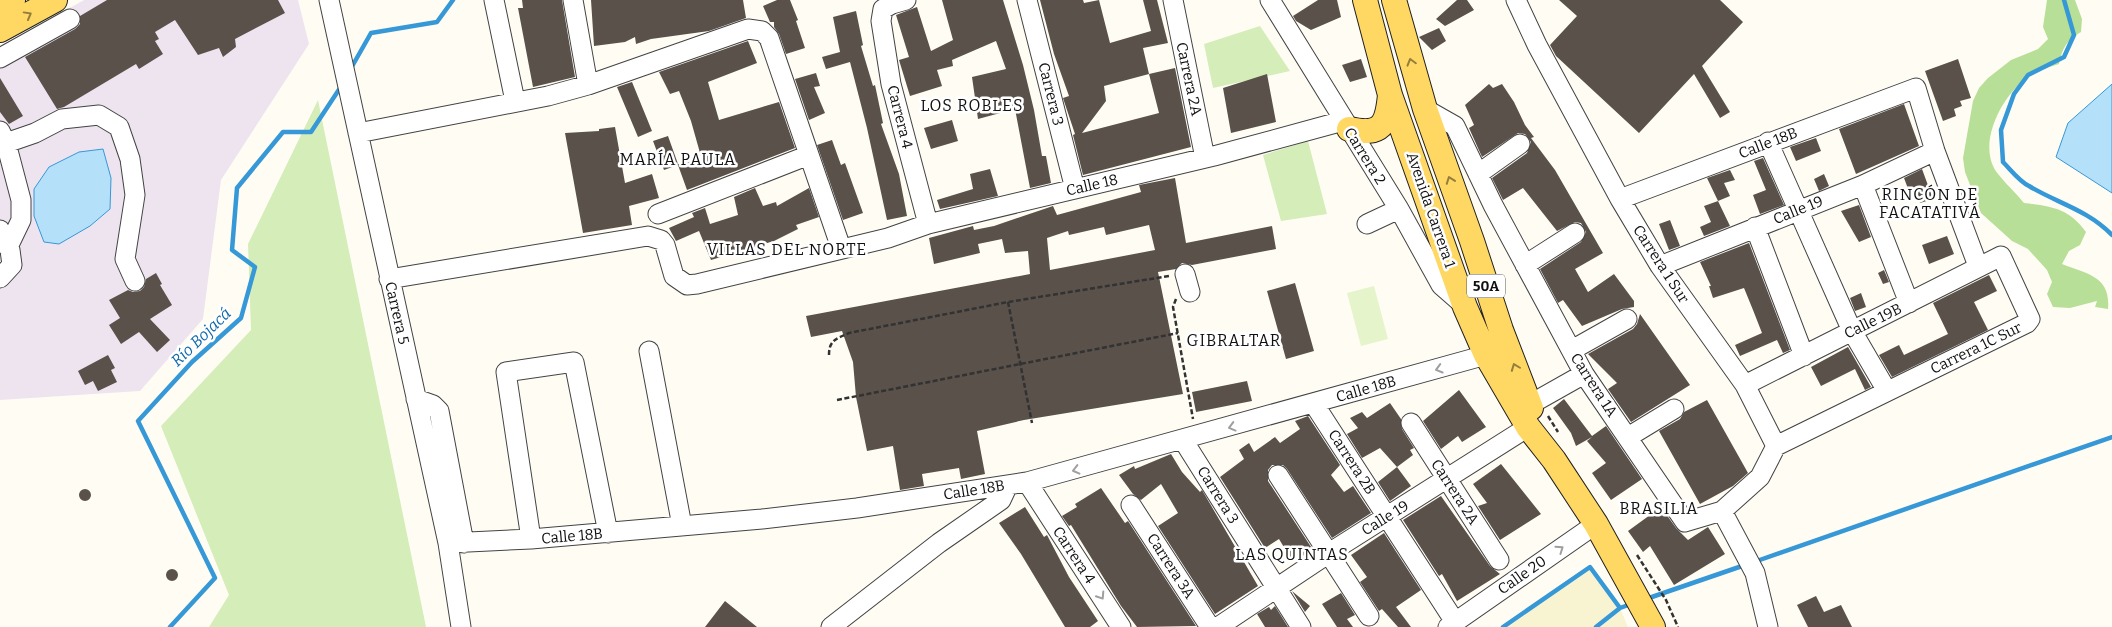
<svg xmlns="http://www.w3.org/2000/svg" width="2112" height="627" font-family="Bitter,serif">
<rect width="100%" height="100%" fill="#fffdf3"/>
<path fill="#eee4ef" d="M84,0H298L309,44L221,180L203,319L140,391L0,400V47Z"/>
<path fill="#f8f4d1" d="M1590,567L1620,608L1628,627H1503Z"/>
<path fill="#d4edb9" d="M1260,26L1290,71L1213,88L1204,44Z
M318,100L426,627H209L229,595L161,426L251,330L248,244Z
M1308,141L1327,214L1281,221L1263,155Z"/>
<path fill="#b8df97" d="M2047,0H2075L2082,19L2081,32C2067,40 2062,48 2059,64C2051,67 2041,69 2034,73C2006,88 1978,138 1994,168C1998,176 2017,194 2024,203C2051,206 2069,208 2086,232L2080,245L2069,251L2062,264C2087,274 2111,276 2108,309L2095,307L2097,301L2070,308L2053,307L2047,294L2052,282L2047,270L2028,249L2012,241L1981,213L1965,172L1963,158L1973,101L1979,88L1988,78L2011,60L2038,49L2048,39L2043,27Z"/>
<path fill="#e6f4cc" d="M1374,286L1388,339L1361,346L1347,293Z"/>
<path fill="#b4e0fa" stroke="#3698d7" d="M2112,84V193L2056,157L2068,123Z
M103,149L111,178L110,209L90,226L59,244L44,242L34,216V189L49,167L79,152Z"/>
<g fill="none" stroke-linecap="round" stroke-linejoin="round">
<path stroke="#3698d7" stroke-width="4.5" d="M2064,0L2074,35L2064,57L2028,75L2014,94L2001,130L2003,162C2011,170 2019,181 2029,186C2057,203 2088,210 2112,235
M350,70L371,33L437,22L453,0
M1754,562L2112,437
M1646,599L1745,565
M170,627L215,578L138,421L192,362L241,318L255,267L232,250L237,188L283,132H311L342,85
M1503,627L1590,567L1620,608L1631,604
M1596,627L1620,608"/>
</g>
<path fill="#5a514b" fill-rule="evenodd" d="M107,0H278L285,13L235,39L236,47L223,57L219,48L198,55L175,20L155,32L159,39L155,41L163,54L139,69L136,64L64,107L57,109L25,57L75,29L80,24V16Z
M522,0H562L575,77L533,87L518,8H523Z
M591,0H743L746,18L709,31L651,39L636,44L635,37L625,42L594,46Z
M777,0H790L798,20L796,21L805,48L786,54L779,34L774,27V22H770L763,6Z
M942,0H1003L1023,65L1034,110L1042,156H1046L1051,183L1030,188L1015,109L978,119L972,77L1006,69L996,41L952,60L953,66L937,70L942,86L910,96L899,60L909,57L896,15L917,7L931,51L953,40Z
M1040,0H1083L1084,3L1099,0L1110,43L1151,31L1143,0H1157L1168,43L1143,48L1149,74L1175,68L1191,147L1083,175L1073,135L1075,134L1063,98L1069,96L1054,54ZM1149,74L1159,113L1082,133L1106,101L1104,86Z
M1318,0H1337L1341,17L1311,30L1296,21L1293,16Z
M1457,0H1467L1474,10L1445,26L1436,19Z
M1559,0H1720L1743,22L1702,66L1730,112L1720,118L1694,74L1639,133L1556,56L1550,45L1577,16Z
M856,11L863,45L861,46L873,86L875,85L883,123L881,124L899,174L907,216L887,220L867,128L850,62L826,69L822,57L840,52L833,17Z
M1439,28L1446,41L1432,50L1419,37Z
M748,41L757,63L708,82L719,120L779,102L795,148L687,190L678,165L664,170L653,141L668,136L678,164L702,160L691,121L679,91L670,94L659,72Z
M1361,59L1367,77L1350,82L1342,65Z
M1958,59L1971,98L1960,101L1962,106L1954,109L1956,116L1943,121L1925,71Z
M816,73L820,86L814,87L825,113L809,120L795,79Z
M1267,74L1276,122L1231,133L1223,88Z
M0,78L23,116L9,124L0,112Z
M632,82L652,131L638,137L617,87Z
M1489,84L1493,88L1502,84L1514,102L1525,125L1534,137L1531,138L1555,170L1603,253L1575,269L1588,292L1614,274L1634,301V307L1622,309L1582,326L1563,300L1558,303L1540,269L1581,242L1586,232L1581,223L1575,222L1557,231L1523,188L1503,200L1492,178L1527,153L1531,142L1525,134L1518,133L1482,157L1469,128L1474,125L1465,105Z
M1904,104L1919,146L1856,174L1839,129Z
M952,120L958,141L931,149L924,128Z
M615,127L625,183L652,174L659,198L629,206L632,225L583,233L565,133L599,131V129Z
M1816,138L1821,151L1796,161L1790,147Z
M832,140L841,165L845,163L863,213L843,220L817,145Z
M1763,158L1784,205L1760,214L1753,195L1766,190L1754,161Z
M990,169L998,196L940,209L937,200L973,189L970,174Z
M1922,169L1933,199L1920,203L1916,192L1910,194L1904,178Z
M1730,170L1735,180L1724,183L1730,196L1718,201L1707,178Z
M1824,174L1829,186L1819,191L1814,179Z
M1175,178L1186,243L1272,226L1276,249L1192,265L1182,263L1176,269L1158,272L1183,394L1024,420L977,431L985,474L961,479L959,468L922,474L924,486L900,490L893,446L867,451L856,397L853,362L842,331L811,337L806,316L1030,274L1028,251L1005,253L1002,239L978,244L980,253L934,264L929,238L973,226L974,230L994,226L1053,206L1057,215L1141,192L1139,185ZM1149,225L1155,250L1050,270L1047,238L1068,231L1069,235L1104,227L1106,235Z
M755,188L763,206L776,202L777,206L809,188L819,217L796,225L798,229L774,241L711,260L699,231L676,241L669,228L694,217L692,213L705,208L710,224L738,215L734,197Z
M1718,201L1730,226L1704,236L1700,227L1711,222L1704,206Z
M1859,205L1871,237L1859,242L1841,211Z
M1670,220L1680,246L1669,250L1659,224Z
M1947,236L1954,254L1929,264L1922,245Z
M1749,243L1790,350L1783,353L1777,340L1740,356L1735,345L1762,333L1753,310L1744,288L1713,298L1709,286H1711L1700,262Z
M1884,270L1889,282L1883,284L1878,273Z
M156,273L162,284L160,285L172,305L150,319L170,340L157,352L139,332L121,344L109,325L120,318L109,300L128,290L133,292L140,291L144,287L146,279Z
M1989,275L1997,291L1974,302L1988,330L1892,377L1879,355L1899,345L1904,355L1948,334L1933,303Z
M1295,283L1314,351L1286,359L1267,291Z
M1861,293L1866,307L1855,311L1850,298Z
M1640,314L1690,385L1631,422L1608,389L1617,383L1588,354L1633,329L1637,324Z
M1848,347L1871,387L1865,390L1855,369L1821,386L1811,367Z
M108,355L115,368L111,370L117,382L98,391L93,381L85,385L78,371Z
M1247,381L1252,401L1196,412L1192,392Z
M1459,390L1486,427L1462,442L1458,436L1441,449L1423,421Z
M1564,399L1592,436L1606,426L1642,479L1611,500L1592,473L1606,463L1587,441L1592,437L1576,446L1571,433L1553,408Z
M1707,400L1748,473L1733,486L1700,504L1659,431L1680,419L1684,412Z
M1390,403L1401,419L1402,429L1414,448L1410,450L1413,455L1397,467L1380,448L1362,458L1347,434L1358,428L1350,418L1362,412L1367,418Z
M1308,416L1340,465L1331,475L1344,492L1353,486L1371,513L1332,538L1287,469L1283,465H1272L1268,470V481L1313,550L1304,556L1302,553L1291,559L1279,539L1265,548L1220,477L1244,459L1239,450L1249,443L1254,452L1275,437L1280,443L1300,429L1295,421Z
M1171,454L1182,472L1200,492L1202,490L1258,586L1215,614L1158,526L1178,513L1161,484L1141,500L1133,494L1119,475L1134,466L1135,469Z
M1501,464L1541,514L1500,540L1478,506L1487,503L1473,484Z
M1397,467L1411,486L1390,501L1378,482Z
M1101,488L1125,523L1128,521L1196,626L1137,627L1121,606L1071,525L1069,526L1062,516L1077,507L1075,504Z
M79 495a6 6 0 1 1 12 0a6 6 0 1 1-12 0Z
M1441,496L1490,566L1500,574L1457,601L1442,574L1439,576L1403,520Z
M1025,507L1044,537L1047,535L1069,577L1098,621L1090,627H1065L1021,554L999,523Z
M1661,507L1676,528L1688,540L1708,527L1725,554L1674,585L1650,546L1643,552L1628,531Z
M1384,533L1421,590L1396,607L1411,627H1398L1382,609L1379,611L1360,582L1367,577L1351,555Z
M166 575a6 6 0 1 1 12 0a6 6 0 1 1-12 0Z
M1292,591L1310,606L1305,612Z
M1341,593L1355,615L1347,619L1353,627H1337L1322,604Z
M1816,596L1824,612L1841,605L1852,627H1808L1797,605Z
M725,601L757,627H705Z
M1275,606L1288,627H1265L1257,614L1269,607L1271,610Z"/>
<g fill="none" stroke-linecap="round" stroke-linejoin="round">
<g stroke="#434343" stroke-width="21">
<path id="minor" d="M329,0L448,543L461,627
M494,0L515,101
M573,0L588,85
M906,0L892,4L883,9L881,21L891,84L928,224
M1027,0L1075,189
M1173,0L1205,158
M1270,0L1399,209L1441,285L1465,306
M1516,0L1537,45L1620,199L1660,266L1745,385L1776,446
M0,58L70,19
M1425,109L1455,126L1493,205L1584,374L1685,522L1722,511L1760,477L1776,446
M0,131L6,143L35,133L62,119L99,115L119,127L130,159L135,195L125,259L135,281
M358,133L548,96L588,85L748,29L762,31L769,38L841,248
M1768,142L1852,331L1887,391
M6,143L21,200V220L8,247
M1478,174L1520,144
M1863,185L1909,303
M1620,199L1916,88L1935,151L1978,266
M658,214L809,155
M1367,224L1399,209
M1755,227L1804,356
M0,230L10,250L12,265L0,278
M1525,265L1575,233
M1660,266L1863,185L1935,151
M1185,274L1190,292
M389,279L648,236L661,240L665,245L674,276L687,285L697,284L888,238L928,224L1214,156L1343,121
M1572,350L1627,319
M649,351L682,526
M1745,385L2001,256L2030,319L2027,323L1776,446
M416,399L433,405L439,411L464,543
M1314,404L1455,622
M1529,405L1584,374
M1411,423L1499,560
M1628,437L1674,409
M1183,440L1301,627
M1278,475L1369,616
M1027,482L1121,627
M1131,505L1210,627
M1722,511L1755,573L1768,627
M531,539L506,372L574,362L608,533
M448,543L531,539L762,519L857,508L1027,482L1486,355
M831,627L939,543L1001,500L1008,485
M1218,627L1329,553L1528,427
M1448,627L1596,524"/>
</g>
<g stroke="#212121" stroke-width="26">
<path id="major" d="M1365,0L1390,95L1465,307L1486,355L1528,427L1554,460L1596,524L1653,627
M1394,0L1425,109L1472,241L1501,330L1531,408
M0,7L13,0
M0,30L55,0
M1349,129C1382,136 1387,125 1390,95"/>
</g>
<path stroke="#323232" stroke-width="2.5" stroke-dasharray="5 2.5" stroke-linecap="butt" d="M1176,299L1173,307L1193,419
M1008,302L1032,423
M829,355C829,340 836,339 849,333L1008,302L1169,276
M837,400L1178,333
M1548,416L1558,432
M1637,555L1666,600L1678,627"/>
<use href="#minor" stroke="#fff" stroke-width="19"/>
<use href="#major" stroke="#ffd863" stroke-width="24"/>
</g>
<defs><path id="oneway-chevron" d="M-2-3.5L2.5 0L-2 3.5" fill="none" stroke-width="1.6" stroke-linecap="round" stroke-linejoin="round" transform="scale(1.25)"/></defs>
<g stroke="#937e3e">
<use href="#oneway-chevron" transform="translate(28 15) rotate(-29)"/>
<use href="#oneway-chevron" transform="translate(1411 62) rotate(-106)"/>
<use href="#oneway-chevron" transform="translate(1450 180) rotate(-110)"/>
<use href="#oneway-chevron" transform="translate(1515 367) rotate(-111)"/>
</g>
<g stroke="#9f9f9f">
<use href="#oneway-chevron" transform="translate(1439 369) rotate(164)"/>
<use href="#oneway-chevron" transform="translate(1232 427) rotate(165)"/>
<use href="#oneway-chevron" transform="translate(1076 470) rotate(166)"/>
<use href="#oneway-chevron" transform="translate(1560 549) rotate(-35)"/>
<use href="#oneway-chevron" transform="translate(1101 596) rotate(57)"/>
</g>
<g text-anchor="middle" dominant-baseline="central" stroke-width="5" stroke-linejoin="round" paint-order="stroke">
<rect fill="#fff" stroke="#585858" stroke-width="1" x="1467" y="274.5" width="38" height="23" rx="4"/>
<g font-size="14" font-weight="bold" fill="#101010">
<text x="1486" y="286">50A</text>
</g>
<g font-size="15" fill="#101010" stroke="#fff">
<text transform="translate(1189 79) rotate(78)">Carrera 2A</text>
<text transform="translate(1051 94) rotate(76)">Carrera 3</text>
<text transform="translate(900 117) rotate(76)">Carrera 4</text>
<text transform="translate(1768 143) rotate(-21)">Calle 18B</text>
<text transform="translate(1365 156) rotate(58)">Carrera 2</text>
<text transform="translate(1092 185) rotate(-13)">Calle 18</text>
<text transform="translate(1431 210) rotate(71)">Avenida Carrera 1</text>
<text transform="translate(1798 210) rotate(-22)">Calle 19</text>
<text transform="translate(1661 264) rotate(57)">Carrera 1 Sur</text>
<text transform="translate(397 313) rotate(77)">Carrera 5</text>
<text transform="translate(1873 321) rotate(-26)">Calle 19B</text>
<text transform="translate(1976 348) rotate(-26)">Carrera 1C Sur</text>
<text transform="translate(1594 385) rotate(57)">Carrera 1A</text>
<text transform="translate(1366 389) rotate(-16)">Calle 18B</text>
<text transform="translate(1352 462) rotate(57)">Carrera 2B</text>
<text transform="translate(974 490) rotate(-9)">Calle 18B</text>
<text transform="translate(1455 492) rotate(57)">Carrera 2A</text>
<text transform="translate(1218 495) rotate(58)">Carrera 3</text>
<text transform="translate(1385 518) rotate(-32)">Calle 19</text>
<text transform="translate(572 536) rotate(-5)">Calle 18B</text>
<text transform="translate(1074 555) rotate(57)">Carrera 4</text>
<text transform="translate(1171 566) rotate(57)">Carrera 3A</text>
<text transform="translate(1522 575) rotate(-35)">Calle 20</text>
</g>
<g font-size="16" letter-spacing="1" fill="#101010" stroke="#fff">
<text x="972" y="105">LOS ROBLES</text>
<text x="678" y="159">MARÍA PAULA</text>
<text x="1930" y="194">RINCÓN DE<tspan x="1930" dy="18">FACATATIVÁ</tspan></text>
<text x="787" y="249">VILLAS DEL NORTE</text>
<text x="1234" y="340">GIBRALTAR</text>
<text x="1659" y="508">BRASILIA</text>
<text x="1292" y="554">LAS QUINTAS</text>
</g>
<g font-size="16" font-style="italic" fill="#0f69ac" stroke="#fff">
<text transform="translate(201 337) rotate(-44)">Río Bojacá</text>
</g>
</g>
</svg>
